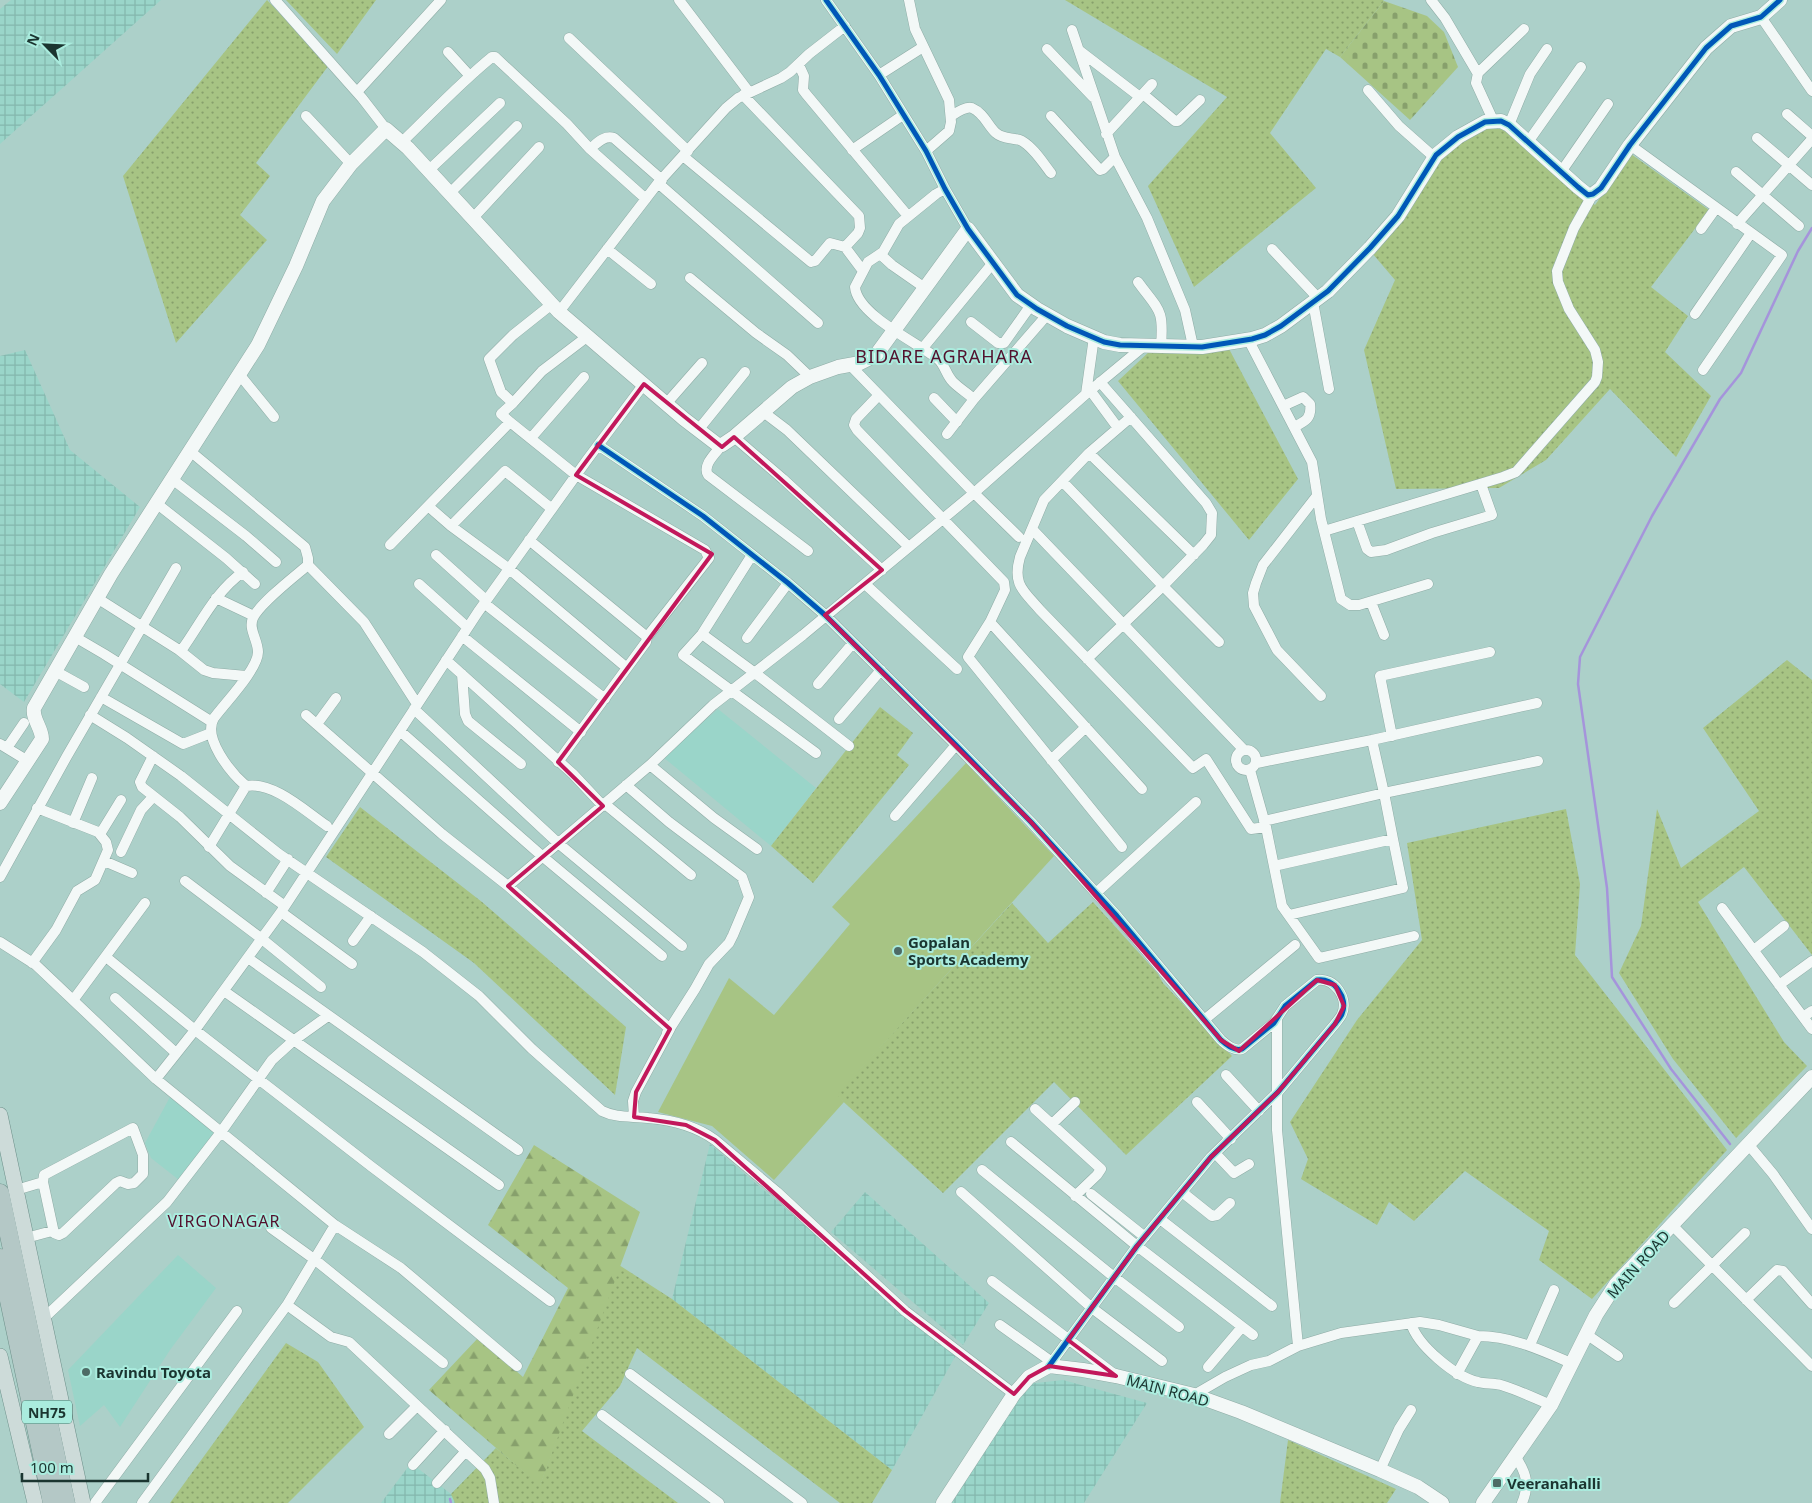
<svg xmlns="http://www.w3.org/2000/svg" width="1812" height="1503" font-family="'Noto Sans',sans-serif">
<defs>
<pattern id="industrial-grid" width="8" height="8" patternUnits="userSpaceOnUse" patternTransform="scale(1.25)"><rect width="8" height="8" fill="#9ad5c9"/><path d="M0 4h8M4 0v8" fill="none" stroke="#84b7ad"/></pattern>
<pattern id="green-dots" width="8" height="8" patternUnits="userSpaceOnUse" patternTransform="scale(1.25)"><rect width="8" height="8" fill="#a7c484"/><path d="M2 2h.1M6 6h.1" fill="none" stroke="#87a06c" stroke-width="1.8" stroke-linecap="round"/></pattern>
<pattern id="forest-firs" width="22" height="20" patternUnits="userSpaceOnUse" patternTransform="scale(1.25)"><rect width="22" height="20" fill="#a7c484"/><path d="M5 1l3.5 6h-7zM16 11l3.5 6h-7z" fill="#87a06c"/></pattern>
<pattern id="cemetery-stones" width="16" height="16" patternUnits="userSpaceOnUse" patternTransform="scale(1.25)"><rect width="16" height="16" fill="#a7c484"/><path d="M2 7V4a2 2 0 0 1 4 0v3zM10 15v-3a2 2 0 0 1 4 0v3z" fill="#87a06c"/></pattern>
</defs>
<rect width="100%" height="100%" fill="#acd0c9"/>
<path fill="#9ad5c9" d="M718,709L816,788L771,846L663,757Z
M170,1097L216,1133L179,1180L151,1158L145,1143Z
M178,1255L216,1288L170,1350L120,1427L104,1405L80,1426L68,1370Z"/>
<path fill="url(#industrial-grid)" d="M11,0H161L0,144V9Z
M25,350L70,450L140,507L24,702L0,684V356Z
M710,1144L956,1355L892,1470L672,1299Z
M865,1192L989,1303L963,1345L831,1232Z
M1063,1380L1147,1403L1084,1503H949L1027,1384Z
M496,1448L540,1486L565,1503H381L411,1463L451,1494Z"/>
<path fill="url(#green-dots)" d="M267,0L329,65L256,163L270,176L240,215L267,240L176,343L123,176Z
M286,0H376L337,54Z
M1065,0H1383L1384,1L1340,57L1326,49L1270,133L1316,188L1194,287L1148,186L1227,97Z
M1500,124L1595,205L1631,154L1709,210L1651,287L1688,316L1665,352L1711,396L1676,457L1610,389L1546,460L1499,488L1396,489L1364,350L1395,280L1372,253L1445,153L1486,126Z
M1228,347L1298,479L1249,540L1118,381L1151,350Z
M1787,660L1812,680V955L1744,867L1698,902L1784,1042L1807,1066L1736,1138L1673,1059L1619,973L1641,926L1657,809L1681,868L1759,811L1703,728Z
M880,707L913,733L897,755L909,765L813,883L771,846Z
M360,807L482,902L626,1027L615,1095L474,963L326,857Z
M1566,809L1580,884L1575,955L1727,1150L1592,1299L1539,1260L1549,1231L1465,1171L1414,1221L1389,1202L1377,1225L1301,1179L1308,1159L1290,1122L1357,1020L1422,940L1407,843Z
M1093,902L1158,974L1163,983L1232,1056L1126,1155L1054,1082L943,1193L836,1095L1012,903L1048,943Z
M619,1265L672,1299L892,1470L872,1503H840L637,1348L620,1386L582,1431L678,1503H455L451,1494L496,1448L540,1485Z
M286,1343L318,1362L364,1427L288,1503H170Z
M1288,1440L1396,1489L1387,1503H1280Z"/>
<path fill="url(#forest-firs)" d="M534,1145L640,1212L540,1486L429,1390L478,1338L523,1377L568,1288L488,1225Z"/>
<path fill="url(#cemetery-stones)" d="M1384,1L1427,16L1444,32L1458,67L1410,120L1340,57Z"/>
<path fill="#a7c484" d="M966,763L1054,856L837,1095L844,1102L774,1180L712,1126L658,1112L729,978L774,1015L850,924L832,907Z"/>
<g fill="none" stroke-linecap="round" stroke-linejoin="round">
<path stroke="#a594db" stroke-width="2.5" d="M1730,1144L1671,1069L1612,977L1607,888L1578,684L1580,657L1652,516L1720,399L1741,373L1798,251L1812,228
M450,1499L451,1503"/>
<g stroke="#8faca6" stroke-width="11">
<path id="street" d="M275,0L362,98L386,129
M679,0L749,92
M826,0L879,75L926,151L945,189L968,229
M909,0L915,29L949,100L951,122L949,131L926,151
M1431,0L1445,18L1478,74
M1761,17L1812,91
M1072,30L1115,157L1147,218L1185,310L1193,346
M569,38L688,151
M1047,49L1093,97
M1080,51L1140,97
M448,52L469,75
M799,65L804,76L803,90L806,94L908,216
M879,75L923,47
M1368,90L1399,126L1434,157
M357,92L441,0
M1143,94L1175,121H1178L1200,100
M1787,114L1812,136
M306,116L351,164
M951,116C956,113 966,106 972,108C984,113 988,126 996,133C1004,140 1014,137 1022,141C1034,148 1043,163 1051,173
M1051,116L1100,170L1103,169L1115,157
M1493,120L1476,83L1478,73L1524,29
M1509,125L1530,74L1547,49
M1106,134L1152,84
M1757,138L1812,185
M402,142C432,113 460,83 492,57H495L567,124L590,149L646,199
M1528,142L1581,67
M1630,145L1782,255L1703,370
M590,149C597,143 604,135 614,138L662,180
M852,150L903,115
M683,156L811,262L815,261L830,243L845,247L858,233L860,228L859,216L743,95
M429,170L500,103
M1561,172L1608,104
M1736,172L1799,226
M658,183L818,323
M945,189L936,194L899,224L883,252L868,262L855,287C857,315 918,343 938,359C945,365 946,375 953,382C959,388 967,393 974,399L947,434
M450,193L517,126
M473,218L539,147
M1737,224L1812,139
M1701,229L1716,208
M845,247L863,271
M607,249L651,284
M1272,249L1318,298
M880,254L892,265L925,288
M690,278L756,333L787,355L810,377
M1138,282C1159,311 1164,308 1161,346
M1313,302L1329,389
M559,312L658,183L726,108L738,98L781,78L790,72L809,54L845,26
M1695,314L1751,233
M971,322L998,343H1004L1031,305
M1248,339L1312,462L1321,519L1341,599L1350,605H1359L1428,584
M922,349L992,264
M239,374L274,417
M1100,382L1206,503L1212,513L1211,535L1203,545L1163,586L1219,642
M1090,390L1118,428
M1086,394L1094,337
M879,395L856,419L854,425L857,430L1004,582L1005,590L990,622L1142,789
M934,398L957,422
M974,399L1047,315
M513,403L542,371L588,336
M666,404L702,363
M1283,406L1303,397L1310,404C1312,418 1306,421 1294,427
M762,411L787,430L909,547
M1131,417L1089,453L1044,500L1020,557C1012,585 1024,591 1040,610L1193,768L1206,759L1251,829L1266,827
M510,422L501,414L513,403L501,392L489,359L513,335L552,304
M699,429L745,372
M734,437L783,479L882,570
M531,438L584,377
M598,445L703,516L788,583L825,615L956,745L1031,822L1117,916L1221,1040C1227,1045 1233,1051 1242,1049L1274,1023L1285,1006L1317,980C1334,977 1349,998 1342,1014C1341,1017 1337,1021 1335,1024L1278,1092L1211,1157L1137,1246L1049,1366
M722,445C716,453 702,465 708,475L808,551
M190,451L305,547L308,558V565L364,622L417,704
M1089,453L1194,555
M172,479L246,536L276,562
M1062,481L1163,586L1087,659
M1316,497L1263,565L1256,583L1253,593L1254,606L1277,650L1321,696
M156,503L226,558L255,584
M428,506L451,526L508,568L627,668
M1357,521L1367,549L1371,552L1386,550L1432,533L1492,515L1481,484
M451,526L505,471L552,509
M1032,529L1244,750
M1324,531L1503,477L1516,472L1595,382L1597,377L1598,362L1595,350L1569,309L1558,282L1557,271L1574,228L1593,194
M1019,537L974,493L1086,394L1144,346
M529,540L647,637
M390,545L510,422L576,475L705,550L709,558L647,637L646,642L558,762
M436,555L486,600
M752,555L702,634L683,655L816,753
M419,584L467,627
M865,584L957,669
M97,598L179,650L183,648C202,621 216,591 243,572
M216,598L254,616
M1371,602L1384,635
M484,603L605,699
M990,622L968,657L1122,847
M702,634L755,673L849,746
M462,636L581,732
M75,637L104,654L212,722
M747,638L788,583
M179,650L204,670L213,673L246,676
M446,660L573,774L603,806
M55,671L84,687
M462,674L465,714L468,721L521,764
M818,684L853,643
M101,697L183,744L211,733
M414,709L558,843L682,946
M90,715L127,738L181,776L279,854L423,952L479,996L532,1049L602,1111C616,1118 632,1116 648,1118C672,1120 696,1126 715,1140L777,1192L905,1311L1014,1394
M306,715L442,834L508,886L670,1029L636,1092L633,1101L634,1117
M839,719L881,670
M317,724L336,698
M400,731L542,856L662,956
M1392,736L1380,676L1490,652
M0,744L28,761
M7,748L24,723
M1236 760a10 10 0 1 1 20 0a10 10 0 1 1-20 0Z
M153,756L140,782L142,787L180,817L230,866L285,906
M1051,760L1086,727
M1257,763L1372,740L1537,703
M650,765L714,818L757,849
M1250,770L1266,827L1282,906L1319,958L1414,936
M626,785L669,822L742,877L749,897L733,935L729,943L709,964L695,989L667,1033
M246,786C231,773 202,738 214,718C225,703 258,669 258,652C258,640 248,629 253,618C260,603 294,577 308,565
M605,804L691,875
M895,816L956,745
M1264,821L1384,793L1372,740
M73,823L92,778
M98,832L102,831L121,800
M1393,839L1384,793L1538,761
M209,847L246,786C273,781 305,811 327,826
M121,852L141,810L153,797
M104,861L132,873
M1274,866L1393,839L1403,888L1289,915
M0,877L67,756L176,568
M185,881L262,939L321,987
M508,886L650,765L713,705L803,635L974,493L850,365
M266,893L288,859
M1096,893L1196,802
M1722,908L1812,1029
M281,912L352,964
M353,941L371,916
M0,942L36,965L156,1079L335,1225L287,1305L142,1503
M1754,950L1784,926
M106,957L195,1030L372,1167L550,1301
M248,958L518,1150
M32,963L56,930L77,891L95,880L108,850L106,842L98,832L37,808
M1779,985L1812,961
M224,991L499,1185
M115,998L176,1053
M74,999L145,903
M1803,1017L1812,1011
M1277,1018V1130L1298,1346
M1204,1020L1295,945
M1226,1075L1259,1111
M156,1079L195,1030L281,912L478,612L587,460L644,384
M1197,1102L1231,1139
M1035,1109L1101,1169L1097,1175L1075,1196
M1052,1124L1075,1102
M133,1128L143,1155V1174L134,1183L128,1184L120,1181L116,1183L63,1233L59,1235L54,1233L43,1182L44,1175Z
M1011,1142L1137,1246L1253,1335
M1748,1144L1773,1174L1812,1229
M1215,1153L1234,1173L1249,1164
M982,1170L1114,1277L1179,1327
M16,1190L43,1182
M961,1192L1092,1308L1162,1361
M1182,1192L1212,1216L1217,1215L1230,1203
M1091,1194L1145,1237
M1160,1219L1272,1306
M335,1225L401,1268L517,1366
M1672,1225L1812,1366
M271,1228L314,1259L443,1363
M26,1238L52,1231
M992,1281L1114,1374
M1746,1300L1777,1270L1783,1271L1812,1304
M1674,1303L1745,1233
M287,1305L331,1337L349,1342L485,1469L490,1478L494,1503
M43,1319L167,1202L221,1132L272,1060L293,1041L328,1016
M1411,1323C1417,1345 1455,1377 1478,1382C1485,1384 1493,1383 1501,1385C1518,1390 1534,1398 1551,1405
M1000,1325L1052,1362
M1586,1334L1618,1356
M1530,1345L1554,1290
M1208,1367L1242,1327
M630,1374L802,1503
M1457,1374L1478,1336C1511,1336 1541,1350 1571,1363
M1194,1395L1225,1377L1251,1365L1269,1361L1298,1346L1341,1333L1420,1322L1439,1325L1478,1336
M602,1415L719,1503
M389,1434L417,1406
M1515,1456C1526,1472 1530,1484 1522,1503
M413,1465L445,1430
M1380,1470L1399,1429L1411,1410
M437,1483L465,1452
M95,1503L237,1311"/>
</g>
<g stroke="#8faca6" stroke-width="15">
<path id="secondary" d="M0,803L42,739C42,728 32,719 34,708L111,574L258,345L296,266L323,201L351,164L386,129L408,148L559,312L684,419L718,445H722L734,437L792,387L810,377L838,367L860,363L876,355L968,229L1017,295L1037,309L1067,326L1104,342L1120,345L1202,347L1252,339L1265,335L1281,326L1328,291L1370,248L1398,216L1436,155L1458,137L1485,122L1501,121L1509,125L1578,187L1588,195L1593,194L1601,188L1630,145L1706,48L1731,26L1761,17L1780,0
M943,1503L1014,1394L1029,1377L1049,1366L1083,1370L1116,1376L1194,1395L1241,1412L1380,1470L1418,1487L1442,1503
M1483,1503L1551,1405L1596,1315L1616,1284L1812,1077"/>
</g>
<g stroke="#6d908a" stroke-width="16">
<path id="primary" d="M0,1115L83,1503
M0,1356L35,1503"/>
</g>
<g stroke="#6d908a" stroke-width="19">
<path id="highway" d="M0,1193L66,1503
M0,1258L52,1503"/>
</g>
<use href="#street" stroke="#f3f8f7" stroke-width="10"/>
<use href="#secondary" stroke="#f3f8f7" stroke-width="14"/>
<use href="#primary" stroke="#cddbd9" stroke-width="15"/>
<use href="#highway" stroke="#b4c8c6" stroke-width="18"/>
<g stroke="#aaecde" stroke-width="8">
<path id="cycleway" d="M826,0L879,75L926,151L945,189L968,229L1017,295L1037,309L1067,326L1104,342L1120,345L1202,347L1252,339L1265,335L1281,326L1328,291L1370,248L1398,216L1436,155L1458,137L1485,122L1501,121L1509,125L1578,187L1588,195L1593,194L1601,188L1630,145L1706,48L1731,26L1761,17L1780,0
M598,445L703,516L788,583L825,615L956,745L1031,822L1117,916L1221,1040C1227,1045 1233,1051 1242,1049L1274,1023L1285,1006L1317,980C1334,977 1349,998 1342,1014C1341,1017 1337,1021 1335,1024L1278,1092L1211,1157L1137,1246L1049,1366"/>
</g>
<use href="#cycleway" stroke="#0057b8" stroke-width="5"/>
</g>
<path fill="none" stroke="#c2185b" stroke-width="4" stroke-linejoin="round" d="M644,384L722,447L734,437L882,570L825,615L1031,822L1221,1040L1239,1051L1317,980L1335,985L1344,1006L1335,1024L1278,1092L1211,1157L1137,1246L1068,1340L1116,1376L1049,1366L1029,1377L1014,1394L905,1311L715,1140L686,1125L634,1117L636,1092L670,1029L508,886L603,806L558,762L712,554L576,475Z"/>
<g fill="#4e6b66" stroke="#aaecde" stroke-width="2">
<circle cx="898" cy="951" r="5"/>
<circle cx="86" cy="1372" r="5"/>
<rect x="1492" y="1478" width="10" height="10" rx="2.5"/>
</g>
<g text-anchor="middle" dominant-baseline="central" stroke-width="4" stroke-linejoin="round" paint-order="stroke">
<rect fill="#aaecde" stroke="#466c64" stroke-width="1" x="22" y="1400.5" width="50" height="23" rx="4"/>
<g font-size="14" font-weight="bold" fill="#1b3530">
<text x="47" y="1412">NH75</text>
</g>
<g font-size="15" font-weight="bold" fill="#1b3530" stroke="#aaecde" text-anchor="start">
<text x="908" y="942">Gopalan<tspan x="908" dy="17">Sports Academy</tspan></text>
<text x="96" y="1372">Ravindu Toyota</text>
<text x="1507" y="1483">Veeranahalli</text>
</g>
<g font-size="15" fill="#1b3530" stroke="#aaecde">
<text transform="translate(1638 1264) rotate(-48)">MAIN ROAD</text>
<text transform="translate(1168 1390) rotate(15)">MAIN ROAD</text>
</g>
<g font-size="16" letter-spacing="1" fill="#53112d" stroke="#aaecde">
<text x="224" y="1221">VIRGONAGAR</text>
</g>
<g font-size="18" letter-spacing="1" fill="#53112d" stroke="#aaecde">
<text x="944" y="356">BIDARE AGRAHARA</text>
</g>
</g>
<g transform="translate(45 45) rotate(294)" stroke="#aaecde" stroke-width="4" paint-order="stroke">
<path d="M0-4L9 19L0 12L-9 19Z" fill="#1b3530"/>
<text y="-8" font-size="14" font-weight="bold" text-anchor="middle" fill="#1b3530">N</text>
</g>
<path d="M22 1473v8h126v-8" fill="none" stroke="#1b3530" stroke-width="2.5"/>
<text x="30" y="1473" font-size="15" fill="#1b3530" stroke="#aaecde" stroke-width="4" paint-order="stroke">100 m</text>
</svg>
